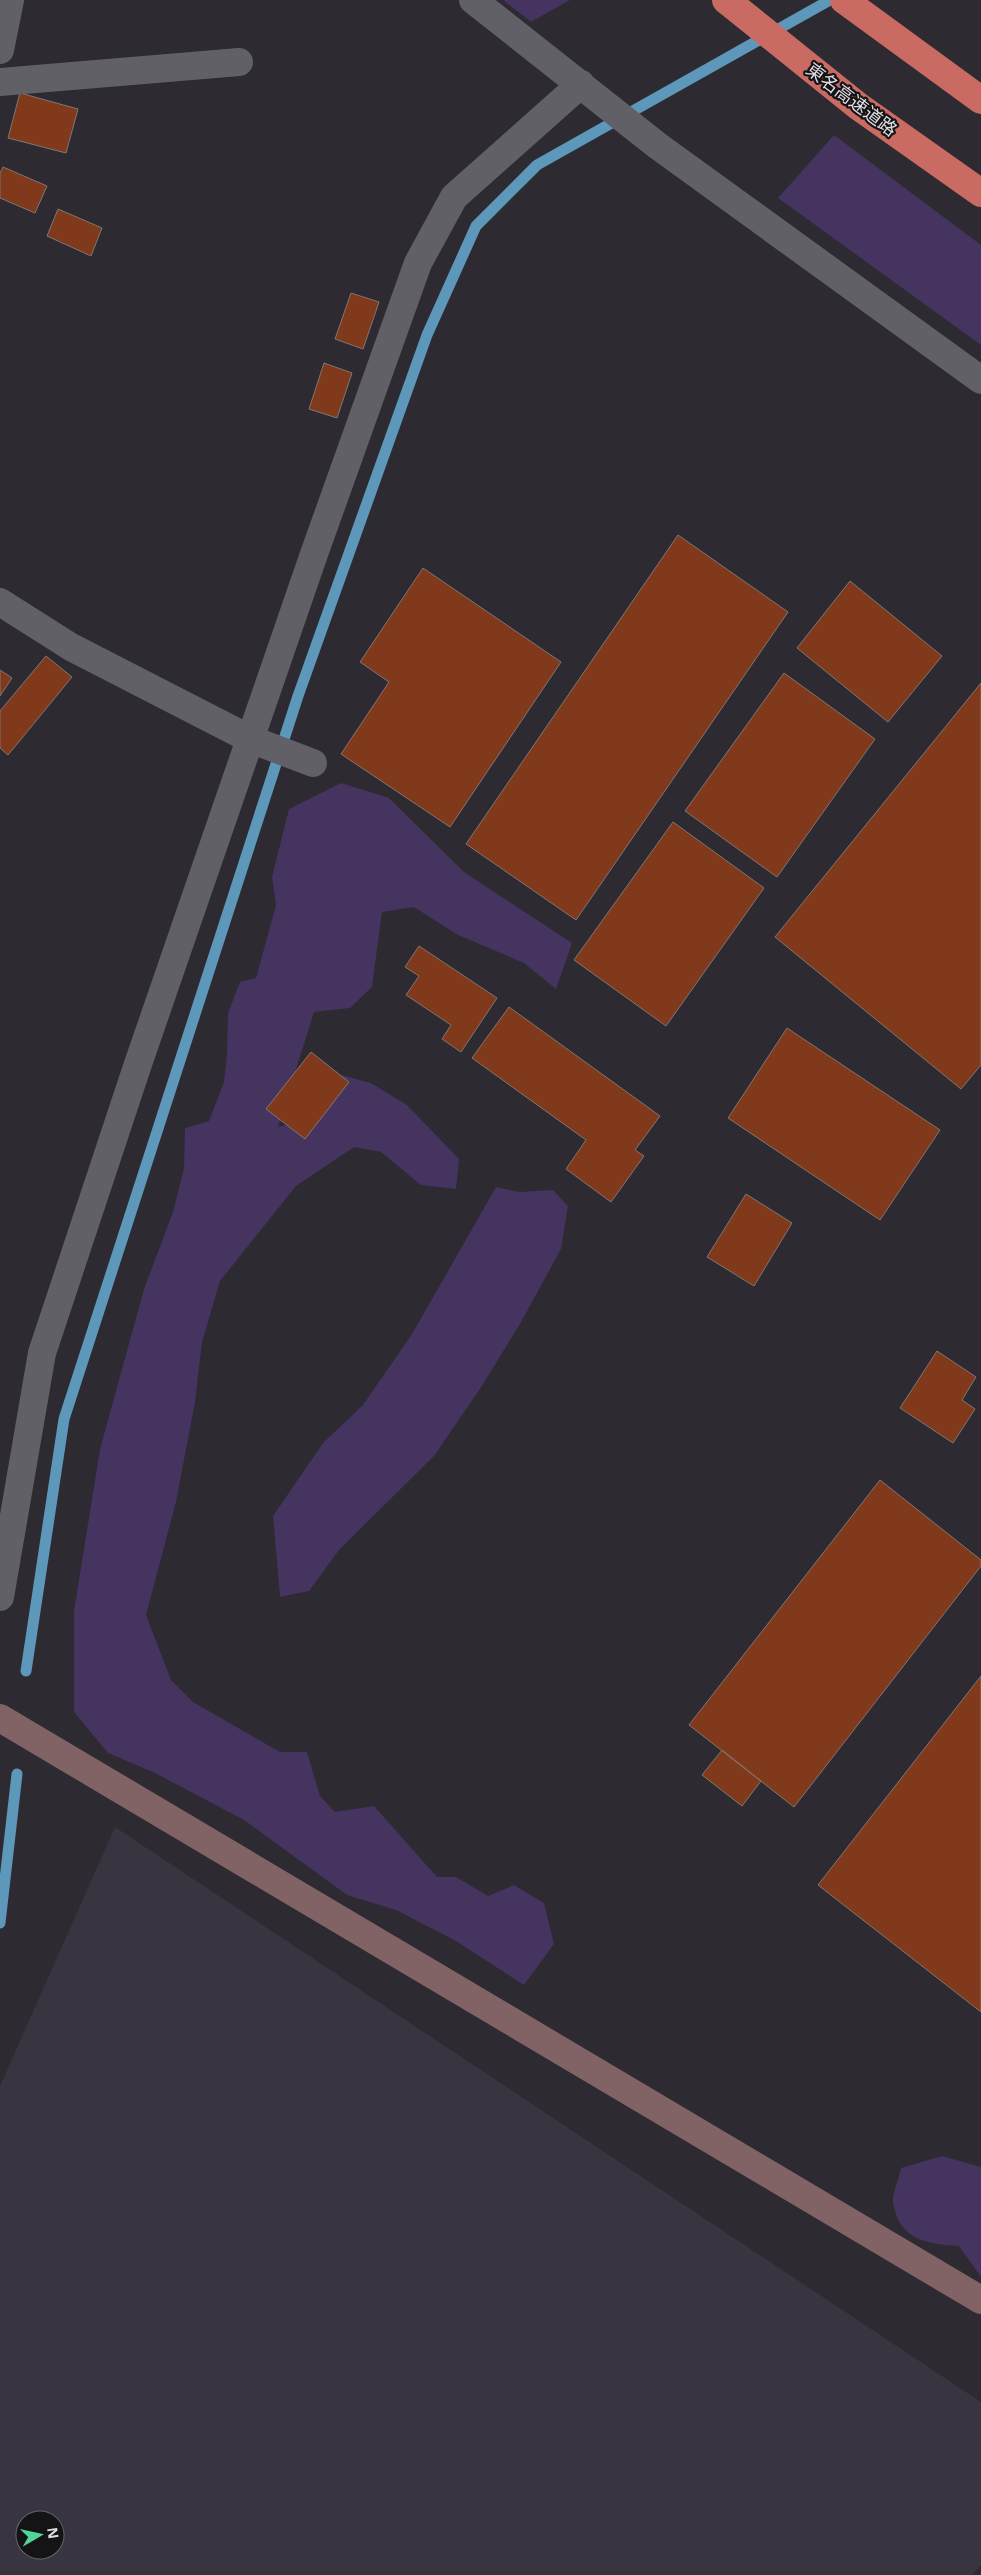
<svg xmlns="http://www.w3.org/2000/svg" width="981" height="2575" font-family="'Noto Sans','Noto Sans JP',sans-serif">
<rect width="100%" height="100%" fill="#2d2a31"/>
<path fill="#383440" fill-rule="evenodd" d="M115,1827L981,2402V2565L972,2575H0V2086ZM25,2520H55V2550H25Z"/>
<path fill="#453360" d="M503,0H570L531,22Z
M834,135L981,245V345L778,198Z
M341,783L389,798L464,872L572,943L556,989L524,963L456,934L414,907L382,912L372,987L350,1008L314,1012L278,1127L316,1117L341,1075L371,1083L407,1105L459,1159L456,1189L421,1185L381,1152L354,1147L296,1186L220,1281L202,1342L195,1402L176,1502L146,1615L171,1680L193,1702L280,1752H307L320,1796L335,1812L374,1806L437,1877H456L488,1896L514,1885L544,1903L554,1944L524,1985L456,1941L396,1910L347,1895L244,1820L153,1772L108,1753L74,1712V1611L100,1449L144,1289L173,1212L184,1168L185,1128L209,1121L224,1082L227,1054L228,1013L240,982L256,978L276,905L272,877L289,809Z
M496,1187L520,1192L553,1190L568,1206L561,1249L520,1324L480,1389L434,1456L339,1550L309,1591L280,1597L273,1516L323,1443L363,1405L412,1334Z
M942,2156L981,2167V2277L959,2246C927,2244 900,2241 893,2203C892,2194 899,2178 901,2168Z"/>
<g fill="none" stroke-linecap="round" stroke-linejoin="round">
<path stroke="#5d97b9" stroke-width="11" d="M26,1671L64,1419L298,696L427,335L476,226L537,165L830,0
M0,1923L17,1774"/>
</g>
<path fill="#80391a" stroke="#807774" d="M20,93L78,109L66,153L8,138Z
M3,167L47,186L35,213L0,198V173Z
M58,209L102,228L91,256L47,236Z
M351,293L379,302L363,349L335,339Z
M324,363L352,373L337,418L309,409Z
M678,535L788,612L576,920L466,844Z
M423,568L561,662L450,827L341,754L389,682L360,662Z
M850,581L942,656L888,722L797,648Z
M46,656L72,677L8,755L0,748V711Z
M0,670L12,678L0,696Z
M784,673L875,739L777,877L685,811Z
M981,683V1065L961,1089L775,937Z
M673,822L764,888L666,1026L574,960Z
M419,946L497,998L461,1052L442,1039L451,1025L406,995L419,976L405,967Z
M509,1007L660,1116L635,1150L644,1156L611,1202L566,1169L586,1140L472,1058Z
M787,1028L940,1130L880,1220L728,1118Z
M311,1052L349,1082L305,1139L266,1109Z
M746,1194L792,1223L754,1286L707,1257Z
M937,1351L976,1377L962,1400L975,1409L953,1443L900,1408Z
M880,1480L981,1560V1566L794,1807L689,1725Z
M981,1676V2012L818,1885Z
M722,1750L761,1781L742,1806L702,1775Z"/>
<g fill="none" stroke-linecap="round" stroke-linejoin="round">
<path stroke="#626067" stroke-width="28" d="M473,0L658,146L981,380
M0,50L10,0
M0,82L239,62
M0,602L71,647L250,739L313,763
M0,1597L42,1353L138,1064L314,554L418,263L454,197L581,84"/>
<path stroke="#816366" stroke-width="28" d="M0,1718L981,2300"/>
<path stroke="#ca6b63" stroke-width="28" d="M726,0L858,106L981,193
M844,0L981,100"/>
</g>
<g text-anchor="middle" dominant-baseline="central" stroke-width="4.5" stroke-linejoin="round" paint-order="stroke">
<g font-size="18" fill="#e0dee2" stroke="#141316">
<text transform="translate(852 99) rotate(37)">東名高速道路</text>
</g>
</g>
<g transform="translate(40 2535) rotate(81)"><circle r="24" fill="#141316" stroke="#666468"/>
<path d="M0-4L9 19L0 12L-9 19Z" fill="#52d397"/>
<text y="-8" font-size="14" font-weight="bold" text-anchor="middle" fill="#e0dee2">N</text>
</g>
</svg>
